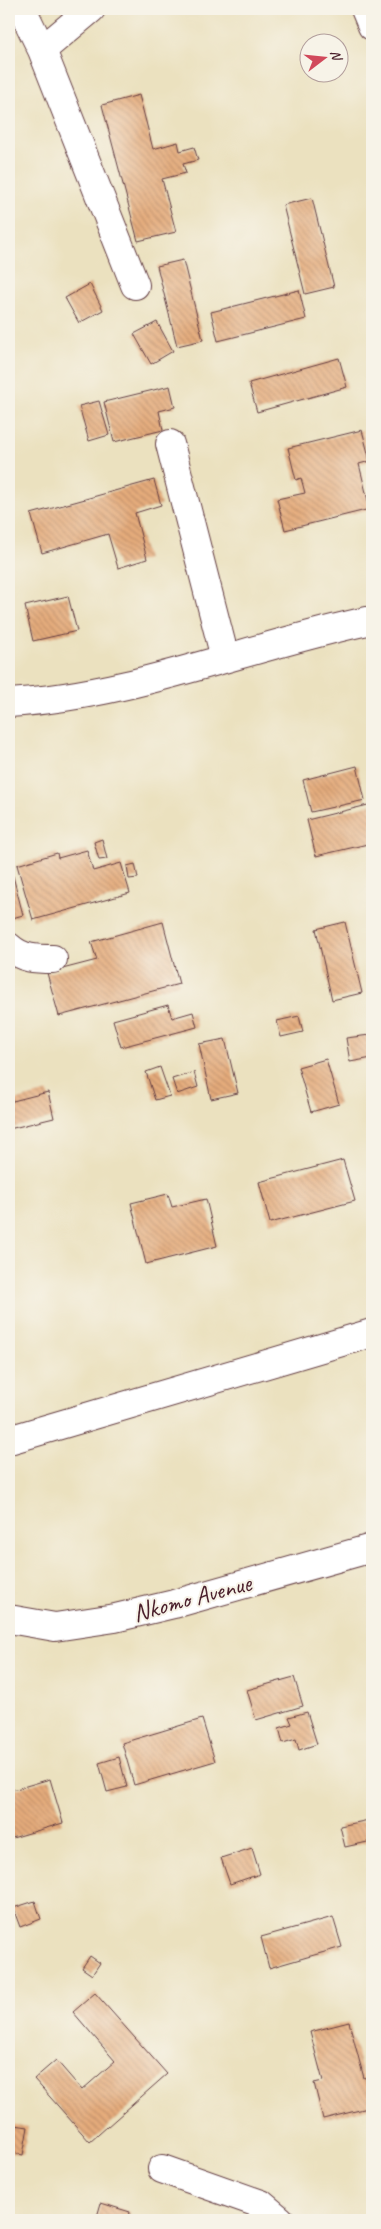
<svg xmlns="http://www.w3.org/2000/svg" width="381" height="2229" font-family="Caveat,sans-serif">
<defs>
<pattern id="building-back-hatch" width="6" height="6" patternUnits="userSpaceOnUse" patternTransform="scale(1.25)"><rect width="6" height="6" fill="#e5ac7c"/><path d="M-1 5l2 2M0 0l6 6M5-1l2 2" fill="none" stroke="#bc8b66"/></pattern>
</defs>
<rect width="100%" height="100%" fill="#f7f3e8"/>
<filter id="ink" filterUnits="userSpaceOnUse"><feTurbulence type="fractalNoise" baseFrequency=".02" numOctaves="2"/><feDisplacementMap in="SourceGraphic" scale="10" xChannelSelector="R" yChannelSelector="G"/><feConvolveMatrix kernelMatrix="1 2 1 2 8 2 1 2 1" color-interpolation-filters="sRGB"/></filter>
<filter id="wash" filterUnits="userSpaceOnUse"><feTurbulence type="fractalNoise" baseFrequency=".0096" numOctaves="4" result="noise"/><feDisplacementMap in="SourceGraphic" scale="20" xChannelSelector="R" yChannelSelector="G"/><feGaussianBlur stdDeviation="1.12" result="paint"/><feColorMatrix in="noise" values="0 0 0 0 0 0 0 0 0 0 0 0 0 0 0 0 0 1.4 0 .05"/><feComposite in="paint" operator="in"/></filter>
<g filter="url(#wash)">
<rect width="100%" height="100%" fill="#ebe1bf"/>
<g id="blocks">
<path fill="url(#building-back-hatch)" d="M139,95L153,149L178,142L180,151L194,147L198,160L183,164L186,173L162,179L176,232L138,241L102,105Z
M312,198L334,287L305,294L283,205Z
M183,260L203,340L177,346L157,266Z
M90,284L103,310L79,323L65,298Z
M299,290L306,319L218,341L211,312Z
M157,322L173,351L151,364L134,334Z
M339,358L347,387L257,412L249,383Z
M170,386L175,407L159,411L163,430L114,442L104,402Z
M99,401L109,435L89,441L79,406Z
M362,430L370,461L359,464L370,509L285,530L277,499L305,493L301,478L296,480L288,448Z
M154,480L161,505L135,513L147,559L118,568L108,534L42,553L31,514Z
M68,596L77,631L33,641L25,606Z
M357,766L365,800L311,812L303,780Z
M372,804V843L316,856L307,820Z
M102,839L107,859L99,860L94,842Z
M87,850L93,871L121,863L130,893L33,920L17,865L57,853L58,858Z
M135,864L138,878L129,879L127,866Z
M13,876L23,915L9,919V877Z
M163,922L179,984L59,1016L47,973L97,960L91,942Z
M345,922L362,993L332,1000L316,929Z
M168,1005L172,1018L193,1012L197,1027L121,1047L113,1020Z
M299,1016L303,1032L281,1037L277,1021Z
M370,1035L372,1058L350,1062L346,1038Z
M225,1039L238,1093L211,1099L199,1044Z
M326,1059L339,1104L311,1112L298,1067Z
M160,1067L170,1096L155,1100L146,1072Z
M194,1072L198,1087L177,1094L172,1079Z
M48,1092L54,1118L9,1129V1102Z
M343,1160L355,1201L270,1223L259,1182Z
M168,1194L172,1207L206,1199L217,1246L146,1264L131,1203Z
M294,1677L303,1706L256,1720L247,1690Z
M307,1712L317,1744L299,1750L296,1739L283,1743L279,1728L292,1724L289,1717Z
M202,1719L215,1761L134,1785L122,1743Z
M119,1757L127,1787L107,1792L99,1763Z
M50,1779L63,1823L9,1839V1791Z
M369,1820L372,1841L345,1847L340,1826Z
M252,1848L260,1874L230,1884L221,1858Z
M35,1901L41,1919L20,1927L13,1908Z
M333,1917L342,1947L269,1968L261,1937Z
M90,1956L100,1963L92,1975L82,1968Z
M95,1993L167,2074L90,2142L34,2079L56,2060L82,2090L115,2061L73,2012Z
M349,2022L364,2078L372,2076V2107L323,2119L314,2083L323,2081L310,2032Z
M9,2124L28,2127L23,2155L9,2152Z
M101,2203L130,2212L128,2220H96Z"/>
</g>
</g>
<g filter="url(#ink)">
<use href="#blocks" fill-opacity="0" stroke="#623c41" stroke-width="1"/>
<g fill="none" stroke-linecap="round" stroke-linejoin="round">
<g stroke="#623c41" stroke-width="30">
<path id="minor" d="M22,9L42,50L135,285
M365,9L372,26
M42,50L91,9
M170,444L225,658
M9,703C133,696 251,645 372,620
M9,947C22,959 36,959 53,959
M9,1440L372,1333
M9,1619L55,1627L115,1618L174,1604L372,1548
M162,2169L261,2204L280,2220"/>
</g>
<use href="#minor" stroke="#fff" stroke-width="28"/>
</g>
</g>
<g text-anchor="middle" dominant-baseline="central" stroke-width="4" stroke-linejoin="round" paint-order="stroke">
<g font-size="25" fill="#4a1f2b" stroke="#f7f3e8">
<text transform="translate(192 1598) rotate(-15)">Nkomo Avenue</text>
</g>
</g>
<rect width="381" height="2229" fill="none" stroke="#f7f3e8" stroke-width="30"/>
<g transform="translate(324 58) rotate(74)"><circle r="24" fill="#f7f3e8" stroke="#b29e9c"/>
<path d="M0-4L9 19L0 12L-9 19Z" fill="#d1495b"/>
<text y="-8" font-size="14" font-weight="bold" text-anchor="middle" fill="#4a1f2b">N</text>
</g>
</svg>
